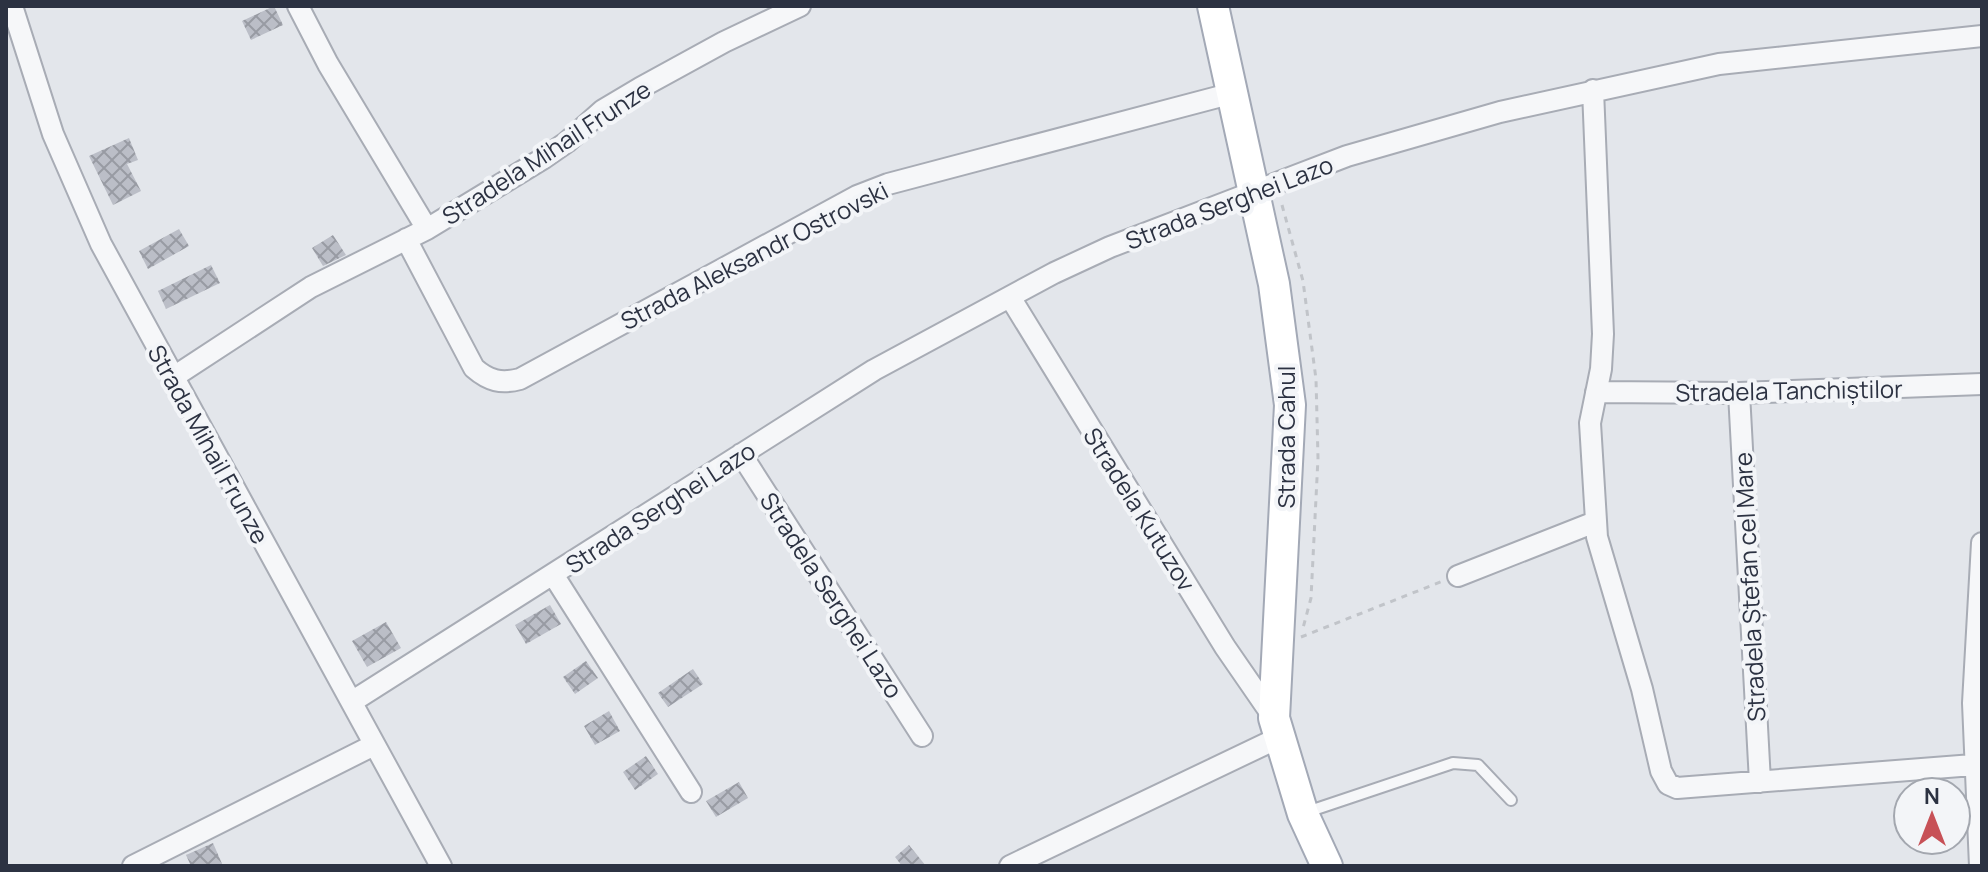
<svg xmlns="http://www.w3.org/2000/svg" width="1988" height="872" font-family="Manrope,sans-serif">
<defs>
<pattern id="building-cross-hatch" width="8" height="8" patternUnits="userSpaceOnUse" patternTransform="scale(2)"><rect width="8" height="8" fill="#bbbec7"/><path d="M0 0l8 8M0 8l8-8" fill="none" stroke="#989ba3"/></pattern>
</defs>
<rect width="100%" height="100%" fill="#e3e6eb"/>
<path fill="url(#building-cross-hatch)" d="M274,6L283,25L251,40L242,21Z
M129,138L138,160L127,164L141,191L113,205L89,156Z
M179,229L189,246L148,269L139,251Z
M333,235L346,255L323,266L312,248Z
M211,265L220,283L166,309L158,291Z
M550,605L561,624L526,644L515,625Z
M386,622L401,648L367,667L352,641Z
M586,661L598,678L575,694L563,677Z
M693,669L703,684L668,707L658,693Z
M609,711L620,731L595,745L584,726Z
M646,756L658,774L635,790L623,772Z
M739,782L748,798L716,817L706,801Z
M213,843L223,866H191L186,855Z
M909,845L926,866H902L895,857Z"/>
<g fill="none" stroke-linecap="round" stroke-linejoin="round">
<g stroke="#a8acb5" stroke-width="14">
<path id="service" d="M1304,813L1453,763L1478,765L1511,800"/>
</g>
<g stroke="#a8acb5" stroke-width="24">
<path id="minor" d="M12,6L53,134L101,244L441,866
M298,6L328,64L427,229
M1593,90L1603,334L1601,369L1590,423L1597,537L1642,689L1661,771L1668,784L1677,788L1973,765
M406,239L474,368C489,381 501,384 520,379L857,196L888,184L1233,93
M1010,297L1225,647L1274,718
M172,378L311,287L427,229L544,158L567,142L603,110L640,88L724,42L800,6
M1596,392L1739,393L1982,384
M1739,393L1760,782
M741,454L922,736
M554,576L691,792
M1458,576L1595,522
M353,701L874,370L1054,273L1110,247L1347,156L1500,112L1719,64L1982,36
M133,866L374,745
M1010,866L1278,738
M1980,866L1973,703L1982,543"/>
</g>
<g stroke="#a3a9b6" stroke-width="34">
<path id="primary" d="M1213,6L1274,284L1290,405L1274,718L1303,814L1327,866"/>
</g>
<path stroke="#c1c4c9" stroke-width="3" stroke-dasharray="6 6" stroke-linecap="butt" d="M1282,205L1303,281L1316,379L1318,458L1311,598L1303,628
M1301,637L1443,581"/>
<use href="#service" stroke="#f6f7f9" stroke-width="10"/>
<use href="#minor" stroke="#f6f7f9" stroke-width="20"/>
<use href="#primary" stroke="#fff" stroke-width="30"/>
</g>
<g text-anchor="middle" dominant-baseline="central" stroke-width="8" stroke-linejoin="round" paint-order="stroke">
<g font-size="24" fill="#2c3242" stroke="#f3f5f8">
<text transform="translate(546 152) rotate(-33)">Stradela Mihail Frunze</text>
<text transform="translate(1229 202) rotate(-21)">Strada Serghei Lazo</text>
<text transform="translate(754 255) rotate(-27)">Strada Aleksandr Ostrovski</text>
<text transform="translate(1789 390) rotate(-1)">Stradela Tanchiștilor</text>
<text transform="translate(1285 437) rotate(-90)">Strada Cahul</text>
<text transform="translate(209 444) rotate(61)">Strada Mihail Frunze</text>
<text transform="translate(660 507) rotate(-33)">Strada Serghei Lazo</text>
<text transform="translate(1140 509) rotate(58)">Stradela Kutuzov</text>
<text transform="translate(1749 587) rotate(-93)">Stradela Ștefan cel Mare</text>
<text transform="translate(832 595) rotate(57)">Stradela Serghei Lazo</text>
</g>
</g>
<rect width="1988" height="872" fill="none" stroke="#2c3242" stroke-width="16"/>
<g transform="translate(1932 816)"><circle r="38" fill="#f3f5f8" stroke="#a3a7af" stroke-width="2"/>
<path d="M0-6L14 30L0 20L-14 30Z" fill="#c75157"/>
<text y="-12" font-size="22" font-weight="bold" text-anchor="middle" fill="#2c3242">N</text>
</g>
</svg>
